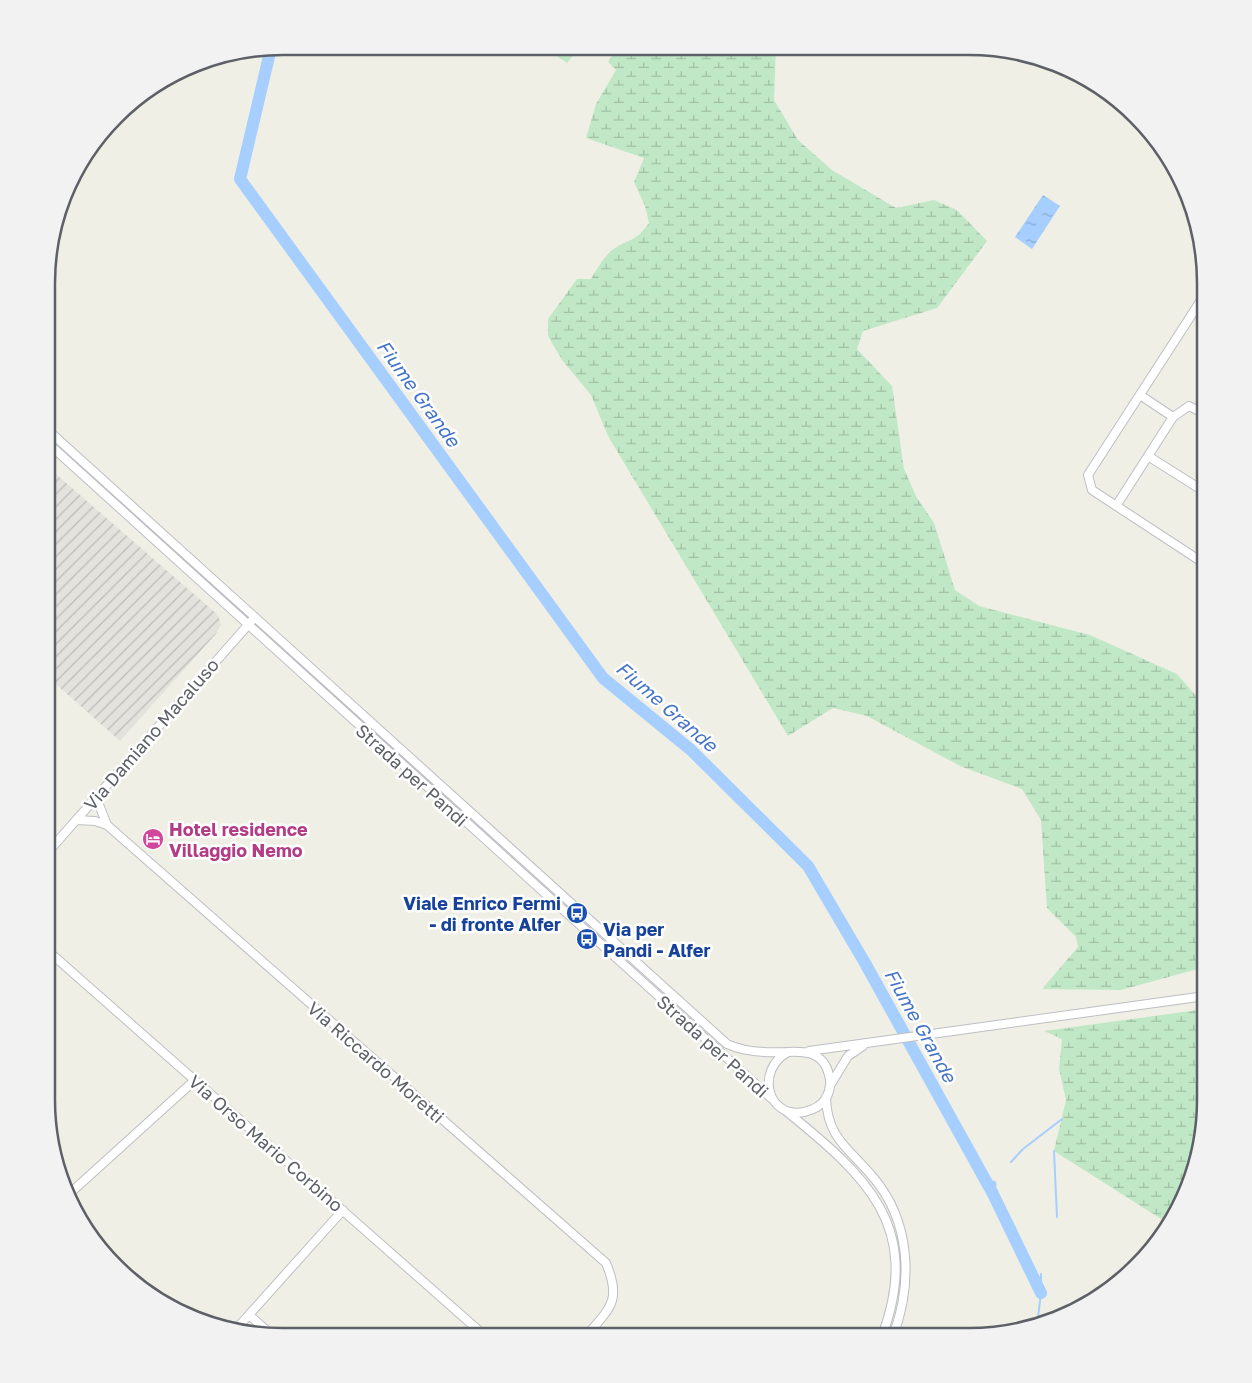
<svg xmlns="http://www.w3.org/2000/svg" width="1252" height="1383" font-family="'Golos Text',sans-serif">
<defs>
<pattern id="industrial-furrows" width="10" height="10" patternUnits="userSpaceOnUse" patternTransform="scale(1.25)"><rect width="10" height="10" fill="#e4e2dd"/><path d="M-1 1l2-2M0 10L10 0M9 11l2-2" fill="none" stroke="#bcbbb7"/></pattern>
<pattern id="wetland-marsh" width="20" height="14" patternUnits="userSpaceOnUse" patternTransform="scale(1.25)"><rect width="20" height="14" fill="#c1e8c6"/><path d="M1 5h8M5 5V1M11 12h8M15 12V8" fill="none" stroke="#a0bfa5"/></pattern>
<pattern id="water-ripples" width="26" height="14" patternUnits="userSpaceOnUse" patternTransform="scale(1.25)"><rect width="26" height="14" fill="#a6ceff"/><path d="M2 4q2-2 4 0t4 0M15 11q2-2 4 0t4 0" fill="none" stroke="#8aabd2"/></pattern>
</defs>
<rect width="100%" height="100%" fill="#f0efe5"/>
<path fill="url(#industrial-furrows)" d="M50,469L218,615L221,625L215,635L120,741L49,678Z"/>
<path fill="url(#wetland-marsh)" d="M544,47H580L567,63Z
M618,47L776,48L774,100L798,140L832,170L896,208L934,200L957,210L987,241L937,308L863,331L857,349L892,386L904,469L917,498L934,523L955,590L979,606L1090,635L1177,674L1205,706V818L1201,827V841L1205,845V967L1121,990L1042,989L1078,947L1076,937L1047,908L1041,820L1022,789L960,766L867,716L833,708L788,736L608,436L591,395L562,360L548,336V319L577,279H591C598,267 604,256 615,248C633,237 635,242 649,223L645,206L634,182L644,158L586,138L596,104L616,70L608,62Z
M1205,1009V1115L1174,1218L1169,1224L1054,1151L1066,1100L1059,1069L1062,1039L1044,1031Z"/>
<path fill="url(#water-ripples)" d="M1043,195L1060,206L1032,249L1015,237Z"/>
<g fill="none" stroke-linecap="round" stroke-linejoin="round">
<path stroke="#a6ceff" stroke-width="2" d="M1054,1151L1057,1217
M1011,1162L1023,1149L1062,1119
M1037,1326L1041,1293V1274"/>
<path stroke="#a6ceff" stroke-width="7" d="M992,1192L993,1184"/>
<path stroke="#a6ceff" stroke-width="12" d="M271,48L240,179L603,678L691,750L808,866L865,963L992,1192L1041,1293"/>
<g stroke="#bdbec4" stroke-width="10">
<path id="street" d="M1205,294L1088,475L1092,490L1205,564
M1140,395L1173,417L1189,406L1205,414
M50,432L727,1044C744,1052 769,1053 788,1052C807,1051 824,1053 829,1075C831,1082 830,1091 826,1098C822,1105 813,1110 804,1112C767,1119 755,1070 788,1052
M50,445L771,1098
M1148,456L1205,492
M1116,506L1173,417
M96,797L107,825L606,1263C622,1301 610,1308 586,1336
M76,820L95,821L107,825
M48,852L255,617
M47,950L485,1336
M809,1051L1205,996
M831,1084L848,1056L863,1046
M826,1097C827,1139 850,1149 873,1177C911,1222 913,1283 893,1336
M786,1111C866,1176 923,1226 882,1336
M68,1195L195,1080
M249,1315L273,1336
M238,1327L343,1210"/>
</g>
<use href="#street" stroke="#fff" stroke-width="8"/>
</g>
<defs>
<g id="hotel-disc" transform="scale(1.125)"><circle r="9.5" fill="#d1479c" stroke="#fff"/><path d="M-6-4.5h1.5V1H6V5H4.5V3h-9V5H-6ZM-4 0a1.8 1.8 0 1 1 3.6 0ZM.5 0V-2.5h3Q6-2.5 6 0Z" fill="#fff"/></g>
<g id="bus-disc" transform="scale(1.125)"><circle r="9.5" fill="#1a4fb4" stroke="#fff"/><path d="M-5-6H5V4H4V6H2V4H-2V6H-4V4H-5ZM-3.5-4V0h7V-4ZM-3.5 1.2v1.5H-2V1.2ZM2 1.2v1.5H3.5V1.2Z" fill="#fff"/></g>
</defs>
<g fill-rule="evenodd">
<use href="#hotel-disc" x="153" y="839"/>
<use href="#bus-disc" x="577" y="913"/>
<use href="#bus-disc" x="587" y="939"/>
</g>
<g text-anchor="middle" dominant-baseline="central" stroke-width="5" stroke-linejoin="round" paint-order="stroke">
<g font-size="18" fill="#5d6066" stroke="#fff">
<text transform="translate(151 734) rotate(-49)">Via Damiano Macaluso</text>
<text transform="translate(412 775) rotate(42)">Strada per Pandi</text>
<text transform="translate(713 1046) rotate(42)">Strada per Pandi</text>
<text transform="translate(376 1062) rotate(41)">Via Riccardo Moretti</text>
<text transform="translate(266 1143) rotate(41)">Via Orso Mario Corbino</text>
</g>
<g font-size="18" font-weight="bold" fill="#b23c85" stroke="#fff" text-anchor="start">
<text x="169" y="829">Hotel residence<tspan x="169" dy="21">Villaggio Nemo</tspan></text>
</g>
<g font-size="18" font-weight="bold" fill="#164399" stroke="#fff" text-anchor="end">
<text x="561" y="903">Viale Enrico Fermi<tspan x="561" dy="21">- di fronte Alfer</tspan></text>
<text x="603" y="929" text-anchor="start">Via per<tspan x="603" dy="21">Pandi - Alfer</tspan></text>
</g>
<g font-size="19" font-style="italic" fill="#4474c8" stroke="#fff">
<text transform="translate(419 393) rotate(54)">Fiume Grande</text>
<text transform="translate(667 706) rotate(41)">Fiume Grande</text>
<text transform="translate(921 1025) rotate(61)">Fiume Grande</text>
</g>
</g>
<path d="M0 0H1252V1383H0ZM283 55H969A228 228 0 0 1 1197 283V1100A228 228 0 0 1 969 1328H283A228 228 0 0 1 55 1100V283A228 228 0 0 1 283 55Z" fill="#f2f2f3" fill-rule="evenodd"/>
<path fill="none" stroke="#5d6066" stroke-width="2.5" d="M283 55H969A228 228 0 0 1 1197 283V1100A228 228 0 0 1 969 1328H283A228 228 0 0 1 55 1100V283A228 228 0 0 1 283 55Z"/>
</svg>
